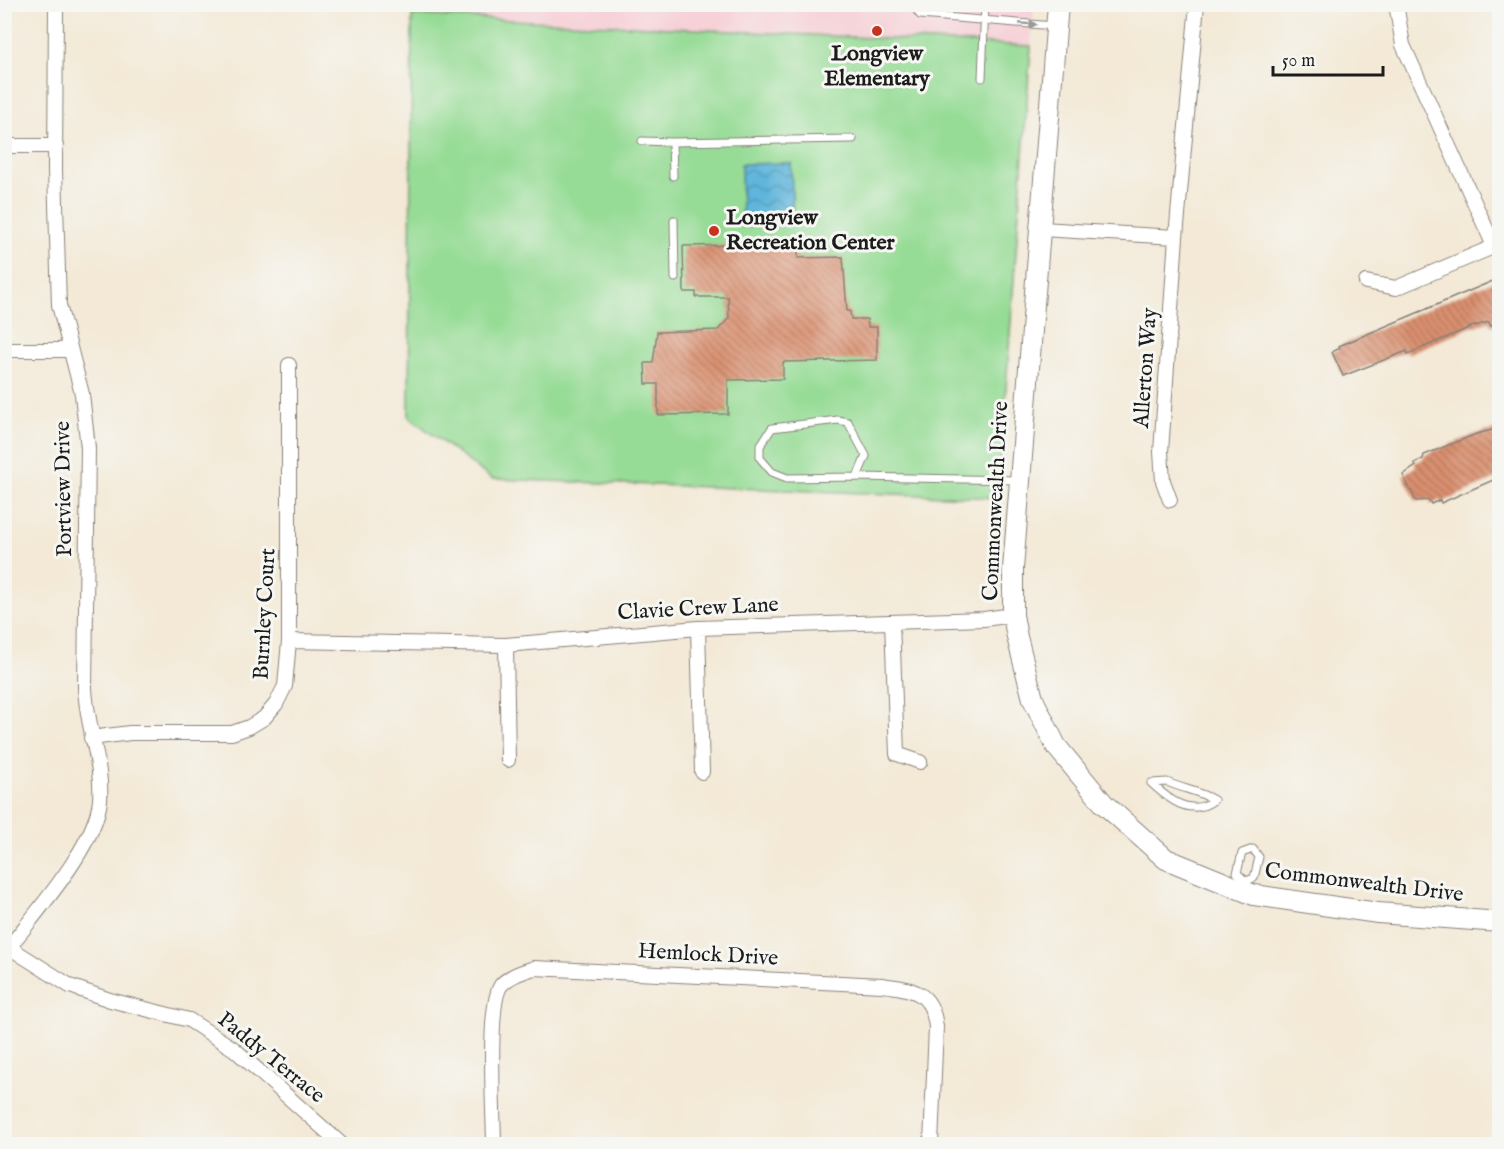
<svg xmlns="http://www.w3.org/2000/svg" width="1504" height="1149" font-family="'IM FELL English',serif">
<defs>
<pattern id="water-waves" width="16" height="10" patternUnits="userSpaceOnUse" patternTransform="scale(1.5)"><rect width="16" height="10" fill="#5eb5db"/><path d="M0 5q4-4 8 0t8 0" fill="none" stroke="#4d92b1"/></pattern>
<pattern id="building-back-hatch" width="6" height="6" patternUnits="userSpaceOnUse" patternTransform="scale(1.5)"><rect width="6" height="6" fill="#da9070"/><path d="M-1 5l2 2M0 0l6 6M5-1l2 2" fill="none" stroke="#b0755b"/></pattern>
</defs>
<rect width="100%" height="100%" fill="#f6f6f2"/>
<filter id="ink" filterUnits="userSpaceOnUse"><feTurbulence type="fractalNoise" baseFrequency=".0167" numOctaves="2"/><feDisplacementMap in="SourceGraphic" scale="12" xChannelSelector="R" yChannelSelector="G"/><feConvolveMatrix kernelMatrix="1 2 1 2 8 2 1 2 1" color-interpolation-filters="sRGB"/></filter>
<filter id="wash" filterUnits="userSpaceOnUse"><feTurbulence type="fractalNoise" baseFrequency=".008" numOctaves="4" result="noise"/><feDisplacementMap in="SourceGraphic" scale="24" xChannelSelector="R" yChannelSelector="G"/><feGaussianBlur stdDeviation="1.35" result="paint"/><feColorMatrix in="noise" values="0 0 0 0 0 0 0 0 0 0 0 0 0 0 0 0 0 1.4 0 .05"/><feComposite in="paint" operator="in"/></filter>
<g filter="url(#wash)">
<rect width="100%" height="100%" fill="#f3e9d6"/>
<path fill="#f6cfd6" d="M412,5H1034L1031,46L412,15Z"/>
<path fill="#97dc96" stroke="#5a7c59" stroke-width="1.5" d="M412,15L1031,46L998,498L492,479L409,417Z"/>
<path fill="url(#water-waves)" stroke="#3d687c" stroke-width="1.5" d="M791,163L793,224L742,226L741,164Z"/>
<g id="blocks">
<path fill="url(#building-back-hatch)" d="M798,244V258L843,257L847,311H850L851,319H867L868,327H877V360L783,362V379L728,380V414L658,415V384H646L645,363H653L657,332L718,330L729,318L728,297H696V292H684L683,246Z
M1500,278V323L1491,326L1489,322L1471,327L1408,354L1407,351L1343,376L1332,352L1340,348L1339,346Z
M1500,428V477L1441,503L1440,500L1431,504L1429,500L1416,501L1403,475L1416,466L1414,463L1423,459L1424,455L1476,434Z"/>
</g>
</g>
<g filter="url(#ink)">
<use href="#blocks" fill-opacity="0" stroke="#888279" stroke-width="1.5"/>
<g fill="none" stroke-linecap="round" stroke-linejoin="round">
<g stroke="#888279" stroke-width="9">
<path id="lane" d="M912,4L920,15L1054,26
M941,16L942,4
M982,78L985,4
M642,141L672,142
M673,176L672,142L853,139
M674,220L675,278
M838,420L848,422L866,456L857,477L787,478L772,472L760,458V446L772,428Z
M857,477L1017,480
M1167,782C1183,789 1199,791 1214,800C1191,818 1168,799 1151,783Z
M1253,849L1259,857L1254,878L1246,881L1237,873L1242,853Z"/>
</g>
<g stroke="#888279" stroke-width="16">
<path id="street" d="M1396,4L1403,45L1494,246
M4,146H56
M1041,229L1176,237
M1366,282L1396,288L1500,244
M4,350H69
M1170,500L1163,481L1161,452L1176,237L1197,4
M892,622L897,754L920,762
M698,628L702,772
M289,641L506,645L698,628L984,619L1013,615
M506,645L508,760
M91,738L130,733H232L249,727L264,718L276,704L285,686L289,641V365
M4,944L70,986L110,1000L189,1020L234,1049L341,1144
M4,954C32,916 96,847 100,800C103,764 86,724 85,687L88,448L82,394L59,305L55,170L56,4
M494,1144C494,1117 486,1001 502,984C511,975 522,972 534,968L882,985C913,989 932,991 936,1027L931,1144"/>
</g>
<g stroke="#888279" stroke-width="22">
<path id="secondary" d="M1058,4L1013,569V615L1017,637L1033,699L1056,746L1104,804L1166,859L1254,895L1378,913L1500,922"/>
</g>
<use href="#lane" stroke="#fff" stroke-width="7"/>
<use href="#street" stroke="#fff" stroke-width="14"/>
<use href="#secondary" stroke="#fff" stroke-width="20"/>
</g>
<defs><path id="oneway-solid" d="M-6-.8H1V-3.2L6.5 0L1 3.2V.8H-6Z" transform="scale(1.5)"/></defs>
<use fill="#999" href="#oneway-solid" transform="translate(1028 24) rotate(5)"/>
</g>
<g fill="#c8321e" stroke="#f6f6f2" stroke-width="2">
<circle cx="877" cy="31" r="6"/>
<circle cx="714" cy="231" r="6"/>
</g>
<g text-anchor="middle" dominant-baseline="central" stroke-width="6" stroke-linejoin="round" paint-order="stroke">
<g font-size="22" font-weight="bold" fill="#1c1c1c" stroke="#f6f6f2">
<text x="877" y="54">Longview<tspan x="877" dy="25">Elementary</tspan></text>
<text x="726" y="218" text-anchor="start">Longview<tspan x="726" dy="25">Recreation Center</tspan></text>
</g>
<g font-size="22" fill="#1c1c1c" stroke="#f6f6f2">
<text transform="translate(1146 368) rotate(-86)">Allerton Way</text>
<text transform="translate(64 489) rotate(-91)">Portview Drive</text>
<text transform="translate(996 501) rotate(-87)">Commonwealth Drive</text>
<text transform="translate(698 609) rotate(-3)">Clavie Crew Lane</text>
<text transform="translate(265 614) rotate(-87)">Burnley Court</text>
<text transform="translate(1364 883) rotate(7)">Commonwealth Drive</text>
<text transform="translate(708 955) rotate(3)">Hemlock Drive</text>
<text transform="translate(271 1058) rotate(39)">Paddy Terrace</text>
</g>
</g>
<rect width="1504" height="1149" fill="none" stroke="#f6f6f2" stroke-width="24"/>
<path d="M1273 66v9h110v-9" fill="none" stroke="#1c1c1c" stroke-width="3"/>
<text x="1282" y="66" font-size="18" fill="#1c1c1c" stroke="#f6f6f2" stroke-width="4.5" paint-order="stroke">50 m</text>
</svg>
